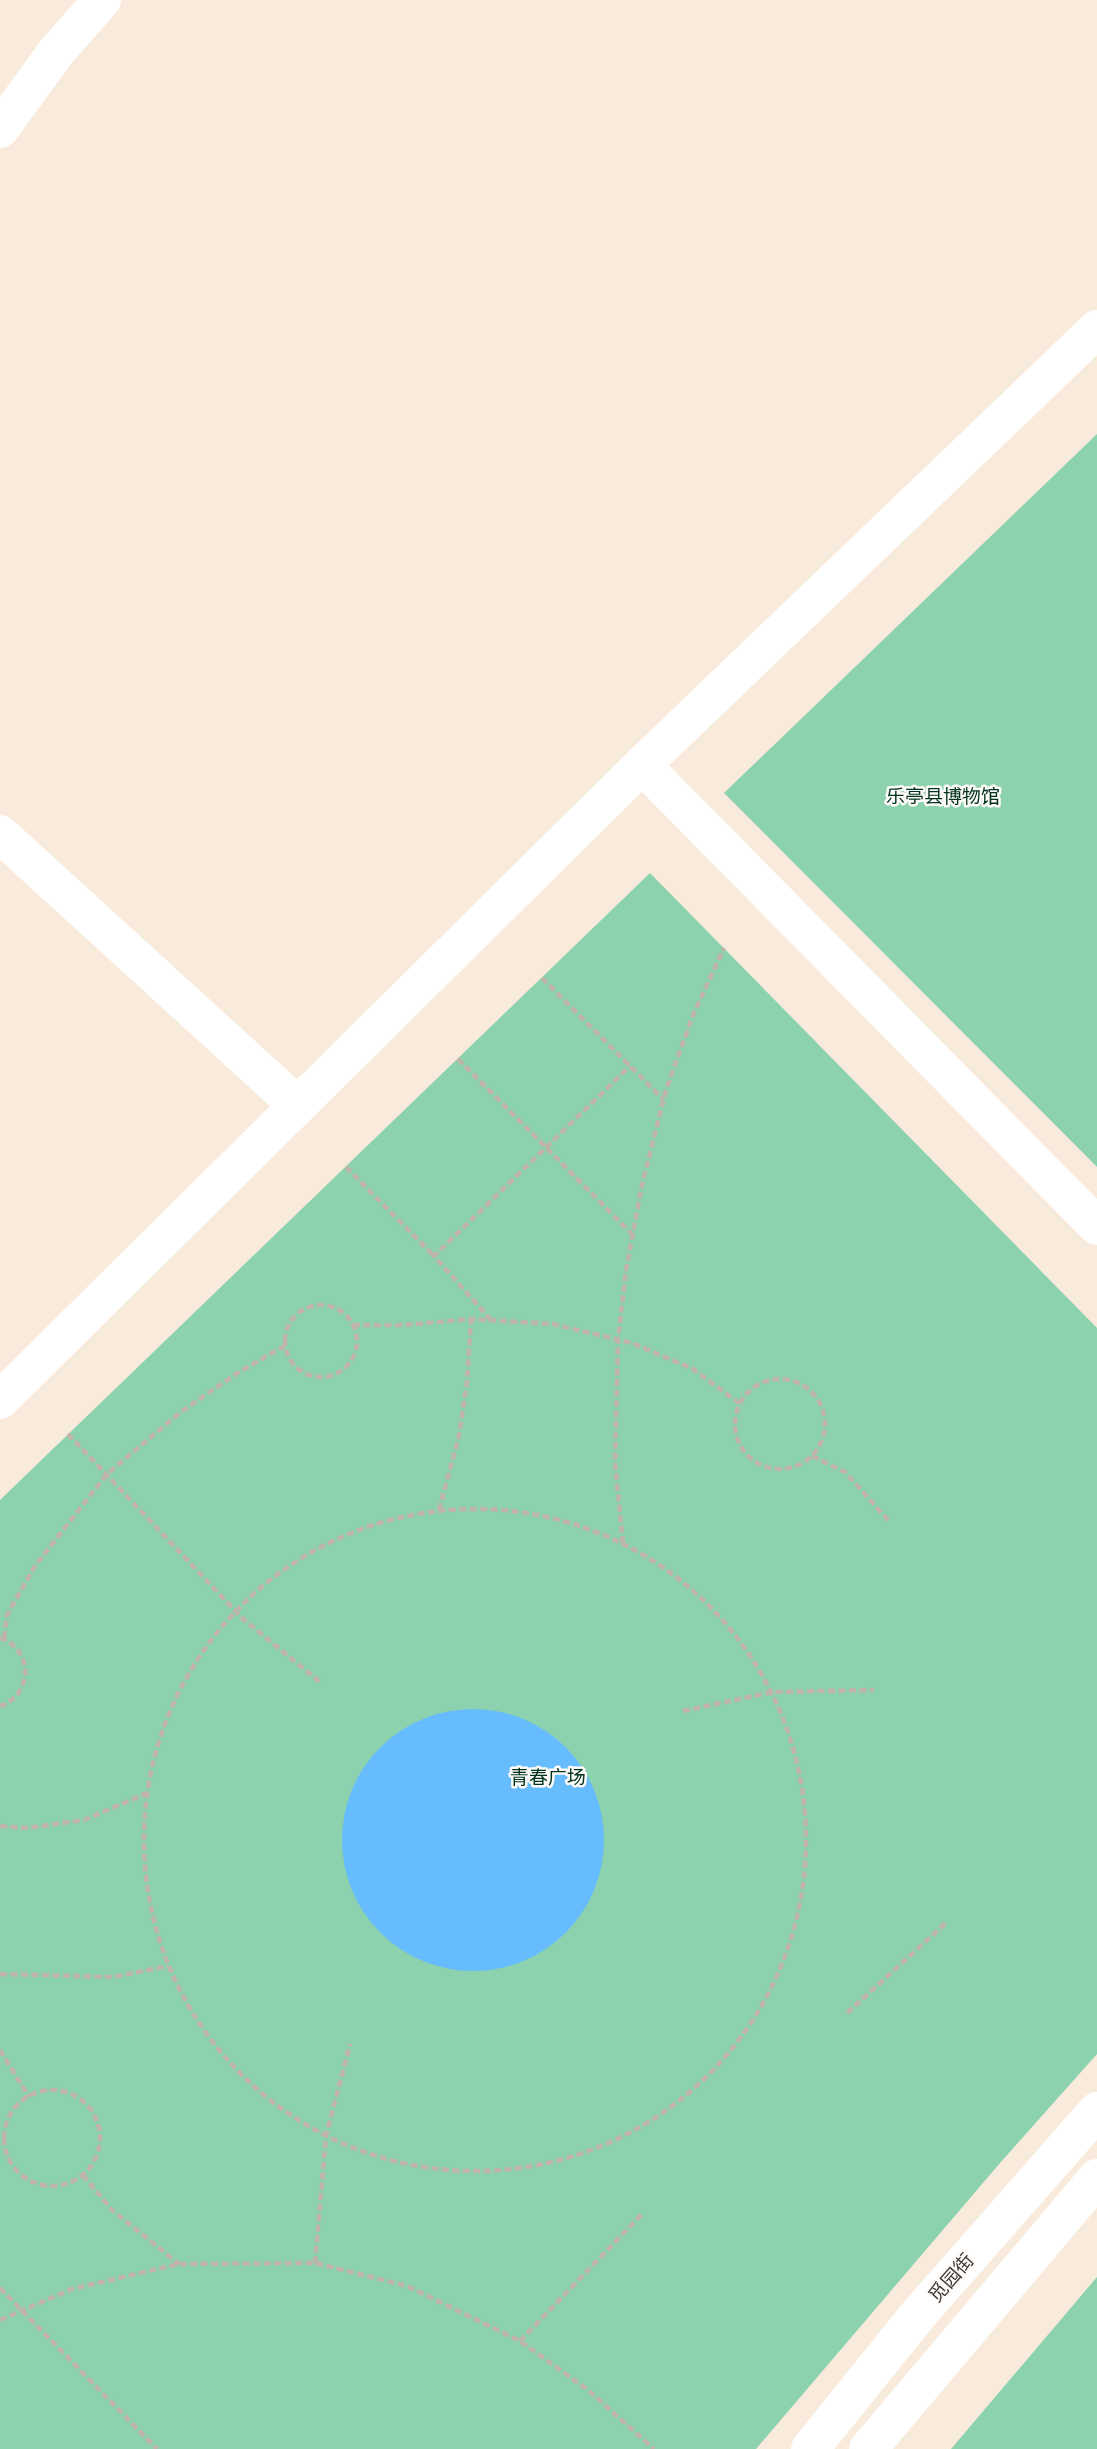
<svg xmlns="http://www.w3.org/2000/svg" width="1097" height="2449" font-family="Figtree,'Noto Sans SC',sans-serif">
<rect width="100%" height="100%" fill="#f9ebdb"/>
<path fill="#8dd2af" d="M1097,434V1167L724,793Z
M650,873L1097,1328V2054L1000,2163L756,2449H0V1500Z
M1097,2277V2449H951Z"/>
<path fill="#66bcfc" d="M342 1840a131 131 0 1 1 262 0a131 131 0 1 1-262 0Z"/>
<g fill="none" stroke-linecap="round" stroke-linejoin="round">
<path stroke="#bfb4a7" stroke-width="4.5" stroke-dasharray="7 3.5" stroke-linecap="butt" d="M542,978L663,1099
M458,1059L632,1234
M346,1167L434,1256
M285 1341a36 36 0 1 1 72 0a36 36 0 1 1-72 0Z
M491,1320L434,1256L630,1066
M353,1325H404L471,1319L553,1324L632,1343L693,1369L739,1403
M735 1424a45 45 0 1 1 90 0a45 45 0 1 1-90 0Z
M68,1434L242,1618L321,1683
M812,1456L845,1472L889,1521
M144 1840a331 331 0 1 1 662 0a331 331 0 1 1-662 0Z
M439,1510L459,1436L467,1382L471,1319
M623,1543L615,1463L618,1340L626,1270L642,1185L666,1090L693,1015L724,948
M0,1638C34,1649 33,1695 0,1706
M4,1638L7,1615L35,1566L107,1474L182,1411L239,1372L286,1345
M683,1711L773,1692L874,1690
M0,1826L28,1828L84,1820L147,1793
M0,1974L113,1977L168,1966
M847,2013L947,1922
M0,2050L29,2097
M4 2138a48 48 0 1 1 96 0a48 48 0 1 1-96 0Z
M83,2175L112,2210L179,2264
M315,2263L326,2136L350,2044
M0,2288L157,2449
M0,2320L72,2289L179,2264L315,2263L407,2286L520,2341L588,2390L654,2449
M520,2341L643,2213"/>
<path stroke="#fff" stroke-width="38" d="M0,129L56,52L102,0
M642,765L1097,1226
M0,834L297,1105
M0,1400L642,765L1097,329
M810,2449L917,2316L1097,2111
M868,2449L1097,2178"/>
</g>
<g text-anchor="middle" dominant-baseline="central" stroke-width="5" stroke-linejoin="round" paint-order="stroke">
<g font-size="19" fill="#013320" stroke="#fdfaf7">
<text x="943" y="796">乐亭县博物馆</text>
<text x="548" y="1777">青春广场</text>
</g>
<g font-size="19" fill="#3d3731" stroke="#fdfaf7">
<text transform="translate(951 2278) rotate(-49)">觅园街</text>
</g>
</g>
</svg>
